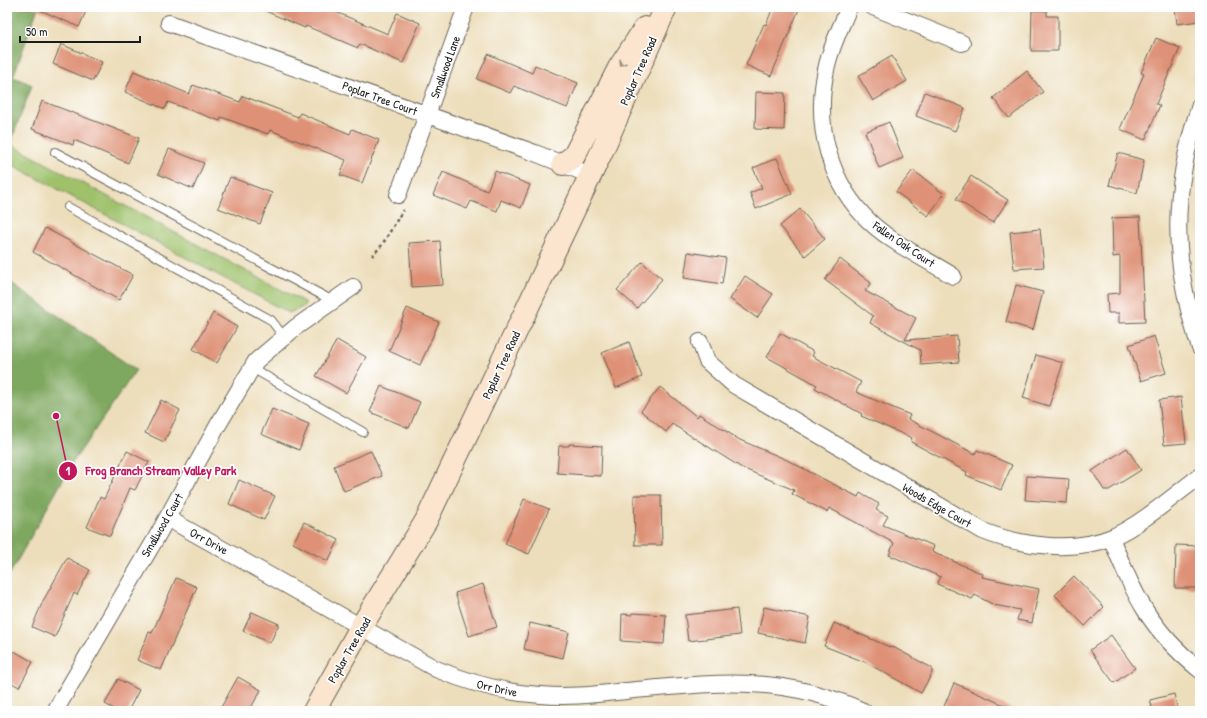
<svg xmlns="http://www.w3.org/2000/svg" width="1207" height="718" font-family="'Patrick Hand',sans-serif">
<rect width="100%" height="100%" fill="#fff"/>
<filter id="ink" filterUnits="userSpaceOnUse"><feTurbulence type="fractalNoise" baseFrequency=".025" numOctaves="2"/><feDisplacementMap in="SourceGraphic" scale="8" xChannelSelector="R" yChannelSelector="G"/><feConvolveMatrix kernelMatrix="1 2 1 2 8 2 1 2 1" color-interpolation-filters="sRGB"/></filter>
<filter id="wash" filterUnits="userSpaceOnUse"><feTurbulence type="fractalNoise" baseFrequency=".012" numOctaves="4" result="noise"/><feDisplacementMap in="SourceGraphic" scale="16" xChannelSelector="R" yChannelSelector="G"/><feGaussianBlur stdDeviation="0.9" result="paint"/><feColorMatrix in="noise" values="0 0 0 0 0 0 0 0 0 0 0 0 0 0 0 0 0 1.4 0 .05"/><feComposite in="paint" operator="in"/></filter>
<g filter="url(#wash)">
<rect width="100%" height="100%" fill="#eddebb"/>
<path fill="#9ec16b" stroke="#5d6e44" d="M7,7H38L13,77L32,85L10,144L306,303L303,307L289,313L7,162Z"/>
<path fill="#7ea75f" stroke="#4d623e" d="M7,7H38L13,77L32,85L10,144L7,143Z
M7,280L136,370L73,462L7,579Z"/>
<g id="blocks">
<path fill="#de9176" d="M33,7H88L79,27Z
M256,7H324L388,34L397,13L420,23L403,63L360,44L358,48L306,26L305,28Z
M773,7H800L771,76L746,65L764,24L766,25Z
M1175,7H1199L1200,21L1177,24Z
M1032,10L1047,11V16H1058V51H1031Z
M1156,38L1180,48L1156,104L1160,105L1145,140L1120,129L1144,74L1141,73Z
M61,44L102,62L93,81L53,64Z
M488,54L532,73L535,65L578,83L567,108L514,86L510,93L477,79Z
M892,56L907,81L873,101L858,76Z
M134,71L189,94L193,85L240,102L243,96L298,117L300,113L350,134L352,129L379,140L362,183L340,175L346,160L270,130L268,134L221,117L220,121L168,102L165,109L125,92Z
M1027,71L1043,92L1009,118L993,98Z
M756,92L785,93L784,130L755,129Z
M925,92L965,108L955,131L916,116Z
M42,101L139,138L128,163L74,140L73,145L32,129Z
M889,122L903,158L879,168L865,132Z
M169,149L204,163L193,189L158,174Z
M1118,153L1144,160L1137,193L1109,185Z
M777,158L792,194L756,209L750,193L762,188L753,168Z
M913,170L944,194L928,216L896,192Z
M495,171L530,185L521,208L501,200L497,211L471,201L467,209L433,195L443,172L487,191Z
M971,176L1008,200L993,223L956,199Z
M230,177L272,193L260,224L218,208Z
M800,209L825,239L805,256L780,226Z
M1140,217L1145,322L1119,323V313H1108L1107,294L1120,293V256L1113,257L1112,218Z
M45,228L133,275L119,300L33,252Z
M1040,229L1044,267L1014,269L1010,232Z
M440,241L443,285L412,287L409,243Z
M688,252L726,258L722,284L684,278Z
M840,259L871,283L865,291L916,318L905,340L957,336L959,362L921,365L920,350L870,323L873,316L825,280Z
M642,262L662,279L637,308L617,290Z
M745,276L773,294L757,318L730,299Z
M1016,285L1043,292L1033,330L1006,322Z
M407,308L439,322L420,365L389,351Z
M213,313L237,327L217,363L193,349Z
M780,333L814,352L812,356L861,382L856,392L910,415L908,419L975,454L977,450L1012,465L1001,490L966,475L967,472L911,442L912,438L861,416L862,414L815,388L817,385L767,357Z
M1154,336L1166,373L1141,381L1129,345Z
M337,340L366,357L346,393L316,376Z
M629,342L642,377L616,388L602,353Z
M1036,355L1063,363L1049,406L1023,398Z
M381,386L420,402L409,428L370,412Z
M660,387L697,417L699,414L740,440L785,459L858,497L860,493L879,504L876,510L888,516L883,525L934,546L932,552L983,574L982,577L1039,589L1032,623L1017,620L1020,610L994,605L975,595L972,599L937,584L941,577L889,555L894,543L829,508L827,512L792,494L794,490L742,468L672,424L666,432L641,411Z
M1181,397L1186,443L1164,445L1159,400Z
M161,400L180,410L164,442L145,433Z
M272,409L309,424L299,450L261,434Z
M569,444L602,446L601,476L557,473L559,446H569Z
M1127,448L1141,470L1109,490H1104L1092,471Z
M127,451L149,462L135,490L130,488L110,536L87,527L100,497L104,499Z
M371,451L382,476L344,491L334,466Z
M1027,476L1069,479L1067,503L1025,500Z
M239,480L275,496L264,520L229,504Z
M634,495H661L662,545H635Z
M524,499L549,509L529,554L505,544Z
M304,522L339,540L328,561L293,543Z
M1176,545L1200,546V588H1175Z
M67,558L90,570L77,595L74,593L55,637L32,627L43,601Z
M1074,576L1104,607L1085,626L1055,595Z
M176,578L197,587L161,670L137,660L149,632L152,633Z
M483,584L497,627L469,636L455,593Z
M764,607L810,617L805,643L758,633Z
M737,609L740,635L688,641L685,615Z
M252,612L279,624L270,643L243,631Z
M632,613L666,615L664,644L621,641L622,614L632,615Z
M530,623L569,632L563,658L524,649Z
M834,623L892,648L893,647L932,668V673L921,693L865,662L824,646Z
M1111,635L1135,668L1114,683L1090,650Z
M14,651L33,662L19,687L7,680V664Z
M238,677L261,690L249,711H219Z
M118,679L139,690L128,711H118L105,704Z
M954,683L979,694L1017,711H942Z
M1174,694L1178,711H1153L1150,700Z"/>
</g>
</g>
<g filter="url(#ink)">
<use href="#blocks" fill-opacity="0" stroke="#656054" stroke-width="1"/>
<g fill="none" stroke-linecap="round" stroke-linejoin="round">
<g stroke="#656054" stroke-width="10">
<path id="lane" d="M55,152L333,301
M68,207L271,320L284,337
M252,368L363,432"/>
</g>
<g stroke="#656054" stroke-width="18">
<path id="street" d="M849,7C841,27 830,48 826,70C814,125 829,184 871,223C895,245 926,259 953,276
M873,7L962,43
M169,23L535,153L590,175
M1200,105C1171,192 1171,261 1200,348
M398,195L466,7
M700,342L707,361L734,385L983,531C1020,546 1074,553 1112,537C1139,526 1176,494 1200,476
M167,518L436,669C470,683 505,693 541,695C570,698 598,694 626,691C714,683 779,673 863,711
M1111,538C1135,596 1149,629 1200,670
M55,711L155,540L218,425L256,361L296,327L353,287"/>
</g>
<g stroke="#656054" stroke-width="24">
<path id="secondary" d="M563,164L574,156L619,68L645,28
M314,711L361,627L426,521L602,151L666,7"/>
</g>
<path stroke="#656054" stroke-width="2.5" stroke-dasharray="3 3" stroke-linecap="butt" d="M372,256L382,245L403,210"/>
<use href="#lane" stroke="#fff" stroke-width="8"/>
<use href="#street" stroke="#fff" stroke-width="16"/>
<use href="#secondary" stroke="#fbe5cf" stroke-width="22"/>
</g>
<defs><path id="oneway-chevron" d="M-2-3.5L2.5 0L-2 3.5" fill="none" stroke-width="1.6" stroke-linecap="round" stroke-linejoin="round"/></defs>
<use stroke="#978b7e" href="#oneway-chevron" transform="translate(622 63) rotate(123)"/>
</g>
<g text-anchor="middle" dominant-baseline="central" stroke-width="3.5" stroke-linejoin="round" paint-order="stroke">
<g font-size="12" fill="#1c1c1c" stroke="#fff">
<text transform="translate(445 67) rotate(-70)">Smallwood Lane</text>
<text transform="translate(638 71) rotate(-66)">Poplar Tree Road</text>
<text transform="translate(380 98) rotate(20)">Poplar Tree Court</text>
<text transform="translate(904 244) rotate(34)">Fallen Oak Court</text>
<text transform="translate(501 365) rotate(-65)">Poplar Tree Road</text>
<text transform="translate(937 505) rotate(30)">Woods Edge Court</text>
<text transform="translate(162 525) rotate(-60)">Smallwood Court</text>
<text transform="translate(209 541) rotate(29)">Orr Drive</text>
<text transform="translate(349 650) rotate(-60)">Poplar Tree Road</text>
<text transform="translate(497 688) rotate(12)">Orr Drive</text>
</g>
</g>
<path fill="none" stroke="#c2185b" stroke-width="1.5" d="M56 416L68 471"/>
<g fill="#c2185b" stroke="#fff" stroke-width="1.5">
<circle cx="56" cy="416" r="4"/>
<circle cx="68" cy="471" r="10"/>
</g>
<g font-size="12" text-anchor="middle" font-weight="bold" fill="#fff">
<text x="68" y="475">1</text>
</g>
<g font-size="13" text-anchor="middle" font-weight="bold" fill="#c2185b" stroke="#fff" stroke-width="3.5" stroke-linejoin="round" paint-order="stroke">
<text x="161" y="475">Frog Branch Stream Valley Park</text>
</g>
<rect width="1207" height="718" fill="none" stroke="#fff" stroke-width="24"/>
<path d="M20 36v6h120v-6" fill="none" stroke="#1c1c1c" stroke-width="2"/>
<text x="26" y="36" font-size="12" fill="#1c1c1c" stroke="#ffffff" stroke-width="3" paint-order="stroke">50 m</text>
</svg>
